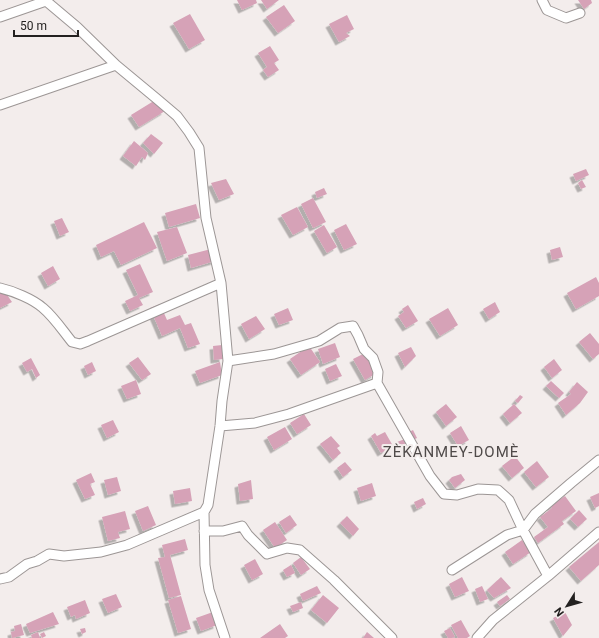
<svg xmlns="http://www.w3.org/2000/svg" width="599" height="638" font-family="Roboto,sans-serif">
<defs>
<filter id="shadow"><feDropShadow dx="-3.5" dy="3.5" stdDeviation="0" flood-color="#0004"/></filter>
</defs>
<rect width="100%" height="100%" fill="#f3edec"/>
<path fill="#d6a2b7" filter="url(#shadow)" d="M237,0H256L257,3L242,10Z
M261,0H279L267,9Z
M578,0H591L592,3L584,9Z
M284,5L295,21L278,33L266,17Z
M190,14L205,40L189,49L173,23Z
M347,15L354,29L346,33L350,36L339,42L329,24Z
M270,46L279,60L274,63L279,70L268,77L263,70L267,67L258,53Z
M157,99L165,111L139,127L131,115Z
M151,134L163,143L154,154L143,143Z
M134,141L148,153L145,160L142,157L136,166L123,156Z
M586,169L589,175L576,181L573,174Z
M226,179L234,194L219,200L211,183Z
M582,180L586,187L581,189L578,183Z
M324,188L327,194L317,198L315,192Z
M313,198L326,222L313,228L301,204Z
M196,204L200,218L169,227L165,213Z
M297,207L308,227L293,235L281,215Z
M62,218L69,232L60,236L54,221Z
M144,222L157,248L121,265L114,251L101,257L96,245Z
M346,224L357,244L344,250L334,230Z
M324,225L337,247L327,253L314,231Z
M177,227L187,253L167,261L157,232Z
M560,247L563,257L552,260L550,250Z
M211,249L215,261L191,268L188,255Z
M140,264L153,292L139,298L143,305L130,311L125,301L138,295L126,270Z
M53,266L60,279L48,286L41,273Z
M596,277L599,283V296L576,309L567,293Z
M3,289L12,302L0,308V290Z
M495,302L500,312L489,319L483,309Z
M160,304L167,320L180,315L185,325L191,323L200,344L188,348L180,328L162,336L150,308Z
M408,305L418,321L406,328L398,316L404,312L402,309Z
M288,308L293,320L279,325L274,314Z
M448,308L458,325L440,336L429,319Z
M256,316L265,329L249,339L241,324Z
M590,333L599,344V354L593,359L579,342Z
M335,343L340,357L323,364L318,349Z
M222,345L223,359L214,360L213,346Z
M309,346L320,362L301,375L290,359Z
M411,347L416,356L405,367L398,353Z
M365,353L375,374L365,380L353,359Z
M138,357L151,374L142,380L129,363Z
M31,358L40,375L36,378L32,369L27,372L22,363Z
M554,359L562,370L552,378L544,367Z
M92,362L96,371L88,375L84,366Z
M220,362L222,375L200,383L195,371Z
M336,364L342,376L330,381L325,369Z
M136,380L141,394L127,399L121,386Z
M551,381L564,393L559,398L546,386Z
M577,382L588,392L580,403L566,415L558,403L571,394L569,392Z
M520,395L523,397L518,403L515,401Z
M446,404L457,417L446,426L436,412Z
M514,404L522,413L510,423L503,414Z
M304,414L311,425L297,434L290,423Z
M113,420L119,432L107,438L101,425Z
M461,426L469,440L458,446L450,433Z
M285,427L292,439L274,450L267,437Z
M413,430L417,438L413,440L409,432Z
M385,432L393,446L381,453L371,436L375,433L377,436Z
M331,436L340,446L337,448L341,453L333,460L320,444Z
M405,439L407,443L399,446L397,442Z
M515,456L524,468L512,478L502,466Z
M537,461L549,477L536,487L524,472Z
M345,462L352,470L343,477L337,468Z
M91,473L95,482L90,484L95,495L85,499L76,480Z
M461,474L465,480L455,488L449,480L452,477Z
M117,477L121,491L108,495L104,480Z
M251,480L253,499L240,501L238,484Z
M372,483L376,496L361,501L357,488Z
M190,488L192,501L175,504L173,491Z
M599,493V506L595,508L590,497Z
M565,496L576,511L562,521L564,524L538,543L534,537L548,527L540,517L552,508L550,506Z
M423,498L426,504L417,509L414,502Z
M148,506L156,525L143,531L135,511Z
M579,510L587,519L578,527L570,519Z
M125,511L130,529L118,532L120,538L108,541L102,517Z
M290,515L297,525L286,533L279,522Z
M347,516L359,529L353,536L340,523Z
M275,522L287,540L275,548L263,530Z
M185,539L188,550L170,555L181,595L169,598L158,558L165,557L162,545Z
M522,540L531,552L513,564L505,552Z
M599,542V565L581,581L569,567Z
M301,557L310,569L301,575L293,563Z
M255,559L263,574L252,580L244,565Z
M291,565L295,573L287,577L283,570Z
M462,577L469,591L455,597L449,584Z
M501,577L511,588L494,598L487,590Z
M317,586L321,593L303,601L300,594Z
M482,586L488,599L480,602L475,589Z
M116,594L122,607L108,613L102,599Z
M323,595L339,608L327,623L311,610Z
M507,595L510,599L500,606L497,602Z
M181,596L191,629L178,633L168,600Z
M85,600L90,613L76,619L75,615L71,617L67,607Z
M301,602L303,608L293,612L290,606Z
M53,612L59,624L30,633L26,624Z
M213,612L217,625L201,631L196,618Z
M565,612L572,625L563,636L553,618Z
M461,620L470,636L467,638H458L451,625Z
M21,624L24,635L12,638L11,632L15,631L14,626Z
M280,624L288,636L285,638H260Z
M85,628L86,632L82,634L80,629Z
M450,628L455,637L452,638H448L444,631Z
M38,632L40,638H32L31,635Z
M44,632L46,636L42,638L40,634Z
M367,632L374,638H363Z"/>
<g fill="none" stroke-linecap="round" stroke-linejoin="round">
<g stroke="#9c9695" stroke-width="11">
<path id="minor" d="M45,0L77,27L116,65L157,99L177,116L189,132L199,148L206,218L221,283L228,361L222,401L220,426L208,505L204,512L205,565L209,590L225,638
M542,0L547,10L566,18L580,13
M0,17L46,1
M0,105L116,65
M0,288C13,291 33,299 43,308C54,317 63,331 72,342L80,344L88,341L221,283
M228,361L274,354L319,341L340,328L353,326L358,335L364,349L373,358L378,372L377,383L430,476L444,494L457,495L478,489L498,490L509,500L523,530L548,576
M220,426L255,423L289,414L377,383
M204,531H223L242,526L248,535L267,554L287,548L300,550L334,580L392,638
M452,570L507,535L523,530L535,514L571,483L599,460
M0,579L9,577L27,564L37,561L49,554L64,556L101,552L127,545L204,512
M477,638L493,620L548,576L599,532"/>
</g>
<use href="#minor" stroke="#fff" stroke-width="9"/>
</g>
<g text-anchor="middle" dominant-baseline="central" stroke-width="4" stroke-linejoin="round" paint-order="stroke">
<g font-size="15" letter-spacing="1" fill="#4f4a49" stroke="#f3edec">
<text x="451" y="452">ZÈKANMEY-DOMÈ</text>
</g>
</g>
<g transform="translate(567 606) rotate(233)" stroke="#f3edec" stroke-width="3" paint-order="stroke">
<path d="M0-3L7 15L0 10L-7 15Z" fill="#232120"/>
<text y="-6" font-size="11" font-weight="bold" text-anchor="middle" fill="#232120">N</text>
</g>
<path d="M14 30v6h64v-6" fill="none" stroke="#232120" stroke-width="2"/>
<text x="20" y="30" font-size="12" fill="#232120" stroke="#f3edec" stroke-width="3" paint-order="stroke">50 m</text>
</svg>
